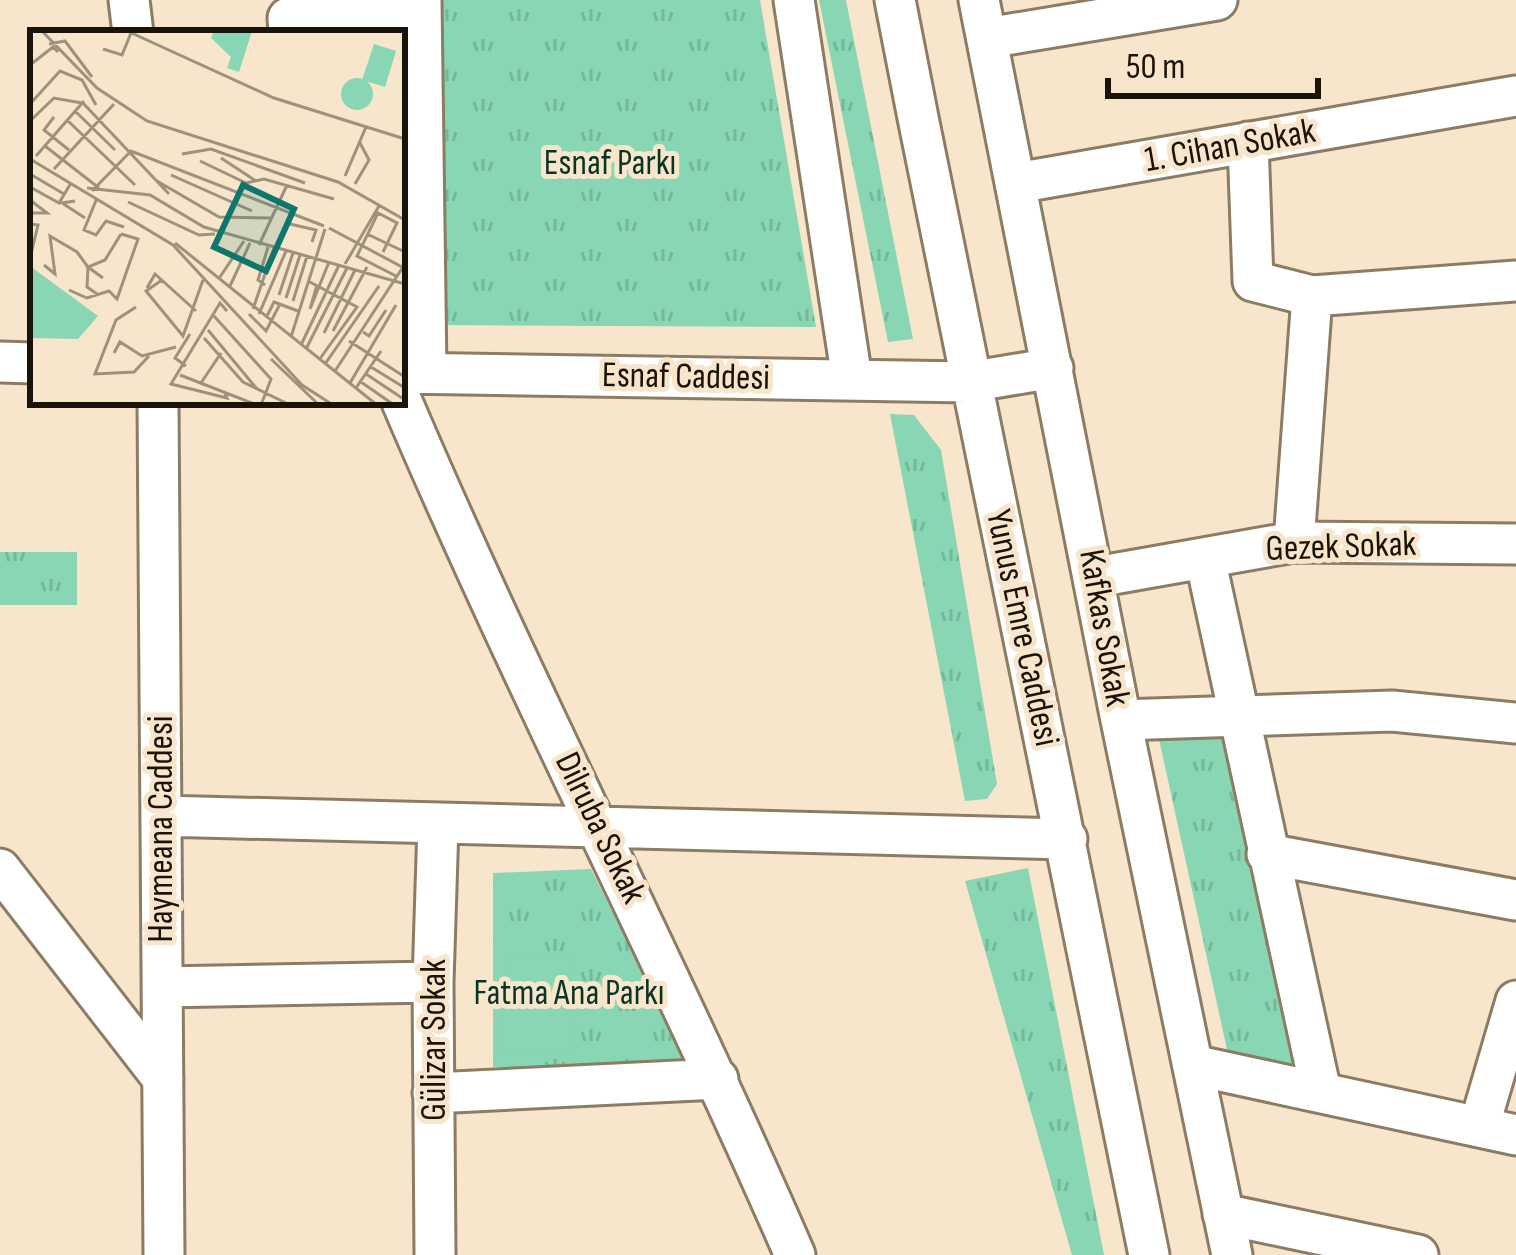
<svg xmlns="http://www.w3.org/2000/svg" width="1516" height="1255" font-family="'Sofia Sans Condensed',sans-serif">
<defs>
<pattern id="grass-tufts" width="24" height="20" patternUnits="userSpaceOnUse" patternTransform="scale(3)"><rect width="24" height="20" fill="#88d6b3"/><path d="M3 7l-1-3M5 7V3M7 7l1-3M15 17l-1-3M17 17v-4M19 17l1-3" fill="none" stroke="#75b799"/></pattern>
</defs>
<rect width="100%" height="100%" fill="#f7e6cc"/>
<path fill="url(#grass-tufts)" d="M432,0H760L816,327L433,325Z
M819,0H846L913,339L888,342Z
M890,414L914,415L941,450L997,784L987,799L965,801Z
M0,552H77V605H0Z
M1155,721L1219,722L1299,1066L1228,1054Z
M1028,868L1104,1255H1072L965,881Z
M591,869L691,1070L493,1067V873Z"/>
<path fill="#88d6b3" d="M505,953L572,955L569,1051L502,1049Z"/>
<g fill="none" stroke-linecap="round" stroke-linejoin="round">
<g stroke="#8c7c64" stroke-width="45">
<path id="minor" d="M129,0L133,33
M421,0L426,373
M794,0L852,379
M895,0C976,419 1067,836 1149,1255
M979,0L1121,720L1232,1255
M289,33L288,18L421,14
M987,38L1217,0
M1248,142L1253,281L1312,296L1294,542
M1016,183L1516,96
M1312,296L1516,281
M0,362L33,363
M402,373L969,382L1053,368
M158,402L164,1255
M402,402C525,690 670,968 795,1255
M1205,558L1321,1092
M1096,577L1294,542L1516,544
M1121,720L1392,711L1516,723
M161,816L1067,839
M1267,854L1516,900
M0,869L163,1079
M162,987L433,982
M1193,1065L1516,1135
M433,1093L718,1079
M1479,1127L1516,1001
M1223,1214L1418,1255
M435,1255L433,982L438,825"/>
</g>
<use href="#minor" stroke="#fff" stroke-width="39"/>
</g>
<g text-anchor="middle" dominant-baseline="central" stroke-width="10" stroke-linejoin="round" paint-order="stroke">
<g font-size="36" fill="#19130a" stroke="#f7e6cc">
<text transform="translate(1230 146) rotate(-10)">1. Cihan Sokak</text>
<text transform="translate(686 377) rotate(1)">Esnaf Caddesi</text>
<text transform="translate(1341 547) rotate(-2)">Gezek Sokak</text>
<text transform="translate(1022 628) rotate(78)">Yunus Emre Caddesi</text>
<text transform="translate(1104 628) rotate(80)">Kafkas Sokak</text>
<text transform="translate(600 828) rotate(64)">Dilruba Sokak</text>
<text transform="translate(161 829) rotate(-90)">Haymeana Caddesi</text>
<text transform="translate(434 1040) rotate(-90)">Gülizar Sokak</text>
</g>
<g font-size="36" fill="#083424" stroke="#f7e6cc">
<text x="610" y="163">Esnaf Parkı</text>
<text x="569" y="993">Fatma Ana Parkı</text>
</g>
</g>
<g transform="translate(30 30)">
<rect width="375" height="375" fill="#f7e6cc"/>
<path d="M184,0L222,1L209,42L197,38L201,27L181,8ZM344,14L366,21L355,57L332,50ZM311 64a16 16 0 1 1 32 0a16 16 0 1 1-32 0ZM0,236L68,286L48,309L0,308Z" fill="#88d6b3"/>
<path fill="none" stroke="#9e927e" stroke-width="3" d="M11,0L67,58L117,91L308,152L375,190M95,0L244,68L375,109M19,14L35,11L62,47M73,19L92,25L101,3M0,35L23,17L28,22M52,72L139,164M0,74L30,41L52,50L66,75M45,81L85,120M24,87L14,100L39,120M37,90L105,155M0,91L24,68L52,73M15,116L69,158M152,124L181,119L275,153M6,126L54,71M191,128L226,151M0,129L143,215L272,355L303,375M170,131L216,153L234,149L304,169M24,139L84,74M0,144L34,164M141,145L222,181M315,146L336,97M127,151L189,187L242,188M325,154L339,130L330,113M0,157L29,173L41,153M57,158L120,165L174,197L375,254M62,161L101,121L294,196M67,168L54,200L66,205L76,191L94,197M0,170L17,183H0M45,171L32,173L55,188M98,172L169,205L185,204M0,194L8,195L0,228M260,194L286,200L282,212M299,198L374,238M337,204L375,222M145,213L347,375M229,215L257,155M353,222L367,193L348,183L327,226L366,246M315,234L349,176M14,235L25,244L20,206L47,222L58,237L57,257L67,264M190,247L214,211M73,248L58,237L75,230L91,204M132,250L116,261L153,306L173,250M278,251L327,277L289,330M235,255L228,250L238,217M287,255L280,279L299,232M200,256L220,213M117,258L125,244L166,281M39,260L57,268L79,261L87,269L108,209L91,204M249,265L263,223M256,268L270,225M263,271L277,226M106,277L86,290L65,344L104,342L119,326M223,279L244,218M219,284L236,301L250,274M229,284L256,221M184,286L241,349L231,375M236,288L244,272L268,281M178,300L227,359M303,301L337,237M333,302L339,306L356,280M294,303L325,240M261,307L295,199M174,308L213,352L260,375M319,311L375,347M271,315L309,235M276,319L317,238M84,323L90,312L112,326L146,317M241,329L289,375M295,334L349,256M156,336L145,328L160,304M341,337L375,358M305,341L373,237M336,344L375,370M150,345L227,375M331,352L364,375M171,353L191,323M320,353L366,275M326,358L351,321M194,361L197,368L141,354L190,273L197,281"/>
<path fill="#0f766e" fill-opacity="0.15" stroke="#0f766e" stroke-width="6" d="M213,155L264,179L236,241L184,217Z"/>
<rect width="375" height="375" fill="none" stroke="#19130a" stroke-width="6"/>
</g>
<path d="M1108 78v18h210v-18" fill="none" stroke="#19130a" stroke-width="6"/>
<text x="1126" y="78" font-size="36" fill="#19130a" stroke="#f7e6cc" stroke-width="9" paint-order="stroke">50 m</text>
</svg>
